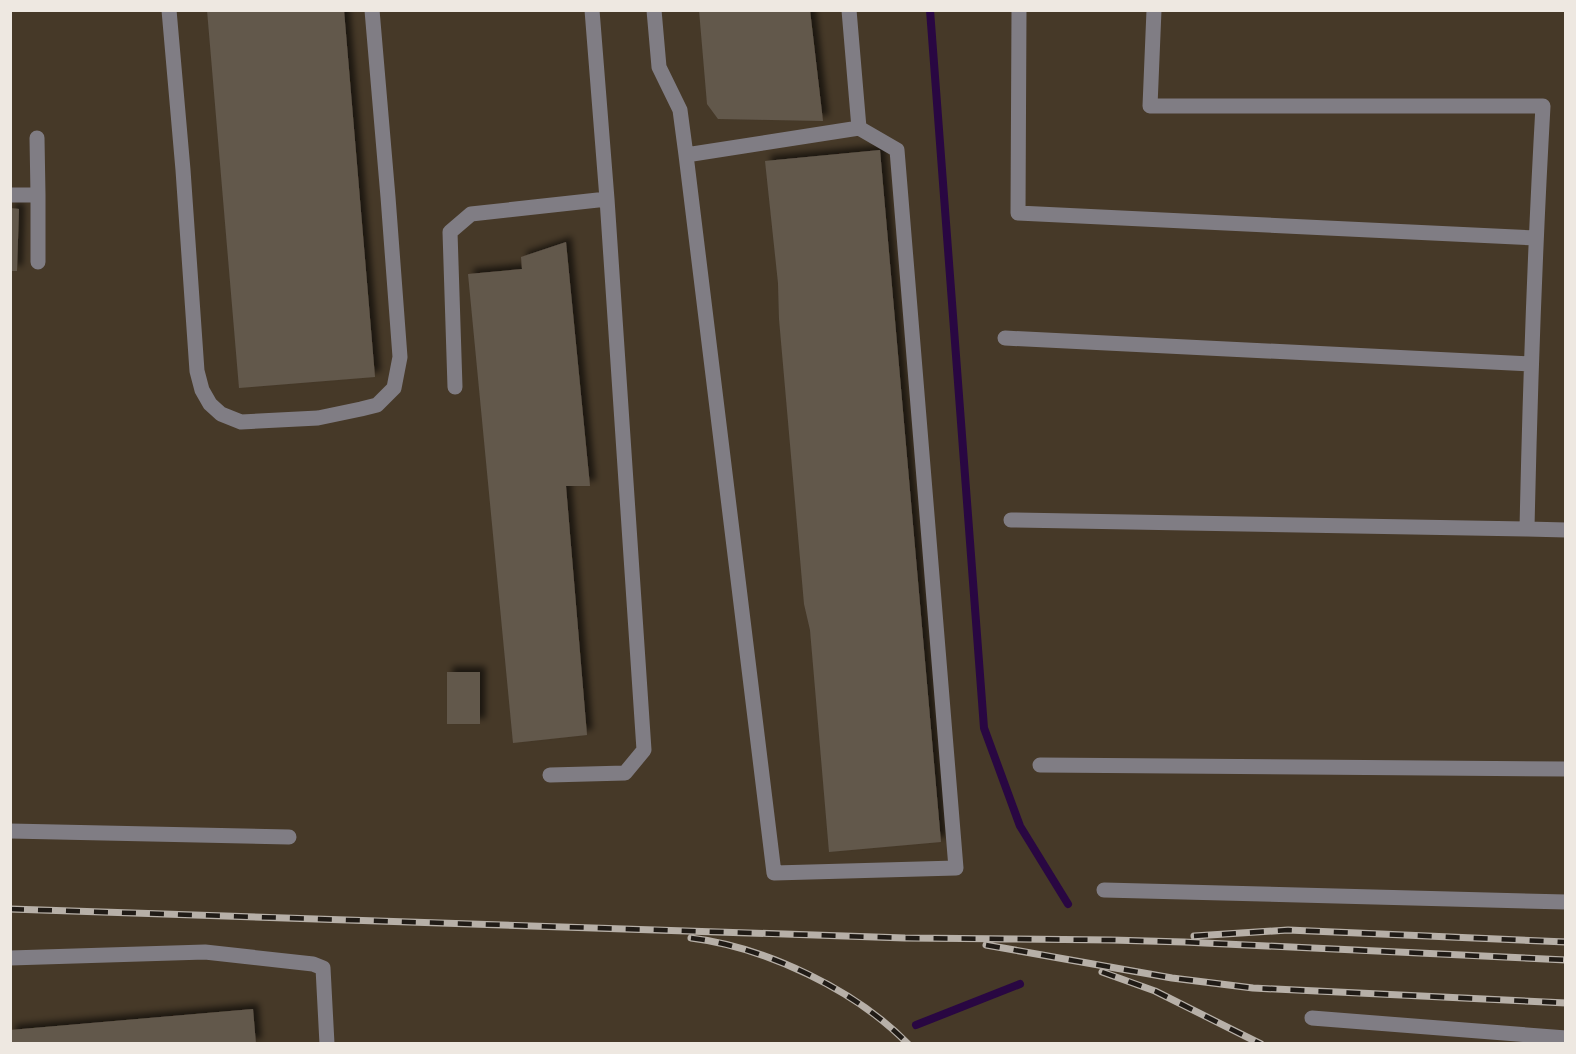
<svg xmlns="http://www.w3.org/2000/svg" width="1576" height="1054" font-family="'Golos Text',sans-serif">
<defs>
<filter id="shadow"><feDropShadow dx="5.5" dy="-5.5" stdDeviation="3" flood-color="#0009"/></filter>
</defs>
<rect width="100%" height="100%" fill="#3c3328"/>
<path fill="#463928" d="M11,11H1565V1043H11Z"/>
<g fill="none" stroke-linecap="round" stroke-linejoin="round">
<path stroke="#290742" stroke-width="8" d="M930,10L984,728L1020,826L1068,904
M916,1025L1020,984"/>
</g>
<path fill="#62584c" filter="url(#shadow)" d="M207,10H344L375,377L239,388Z
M699,10H810L823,121L718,119L707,104Z
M880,150L941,842L829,852L810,630L804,604L779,319L778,283L765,161Z
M10,208L19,209L17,271H10Z
M566,242L590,486H566L587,735L513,743L468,274L522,269L521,257Z
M447,672H480V724H447Z
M253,1009L256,1044H10V1030Z"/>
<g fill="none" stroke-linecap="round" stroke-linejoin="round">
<path stroke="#807d84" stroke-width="15" d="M169,10L183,170L197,371L202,390L210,404L221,414L241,422L318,418L361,409L377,405L394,388L400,357L388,197L372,10
M654,10L659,67L680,110L686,155L859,128L849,10
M1019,10L1018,213L1536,238
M1154,10L1150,106H1543C1535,247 1530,388 1527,529L1566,530
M37,138L38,195
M686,155L774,873L956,868L897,150L859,128
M10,195H38V262
M1005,338L1531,364
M455,387L450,232L471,214L607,199L592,10
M1011,520L1527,529
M1040,765L1566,769
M550,775L625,773L644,750L607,199
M10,831L289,837
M1104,890L1566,902
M10,958L205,952L313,964L323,968L327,1044
M1312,1018L1566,1038"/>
<g stroke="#b7b0a8" stroke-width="7">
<path id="rail" d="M10,909L905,938L1111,940L1184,942L1566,960
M1194,936L1288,930L1566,942
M691,938C765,947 856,990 908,1044
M986,945L1172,978L1253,988L1566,1003
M1102,972L1155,991L1261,1044"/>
</g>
<use href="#rail" stroke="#201b16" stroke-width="4.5" stroke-dasharray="14" stroke-linecap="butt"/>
</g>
<rect width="1576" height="1054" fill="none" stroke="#eee8e1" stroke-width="24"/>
</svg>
